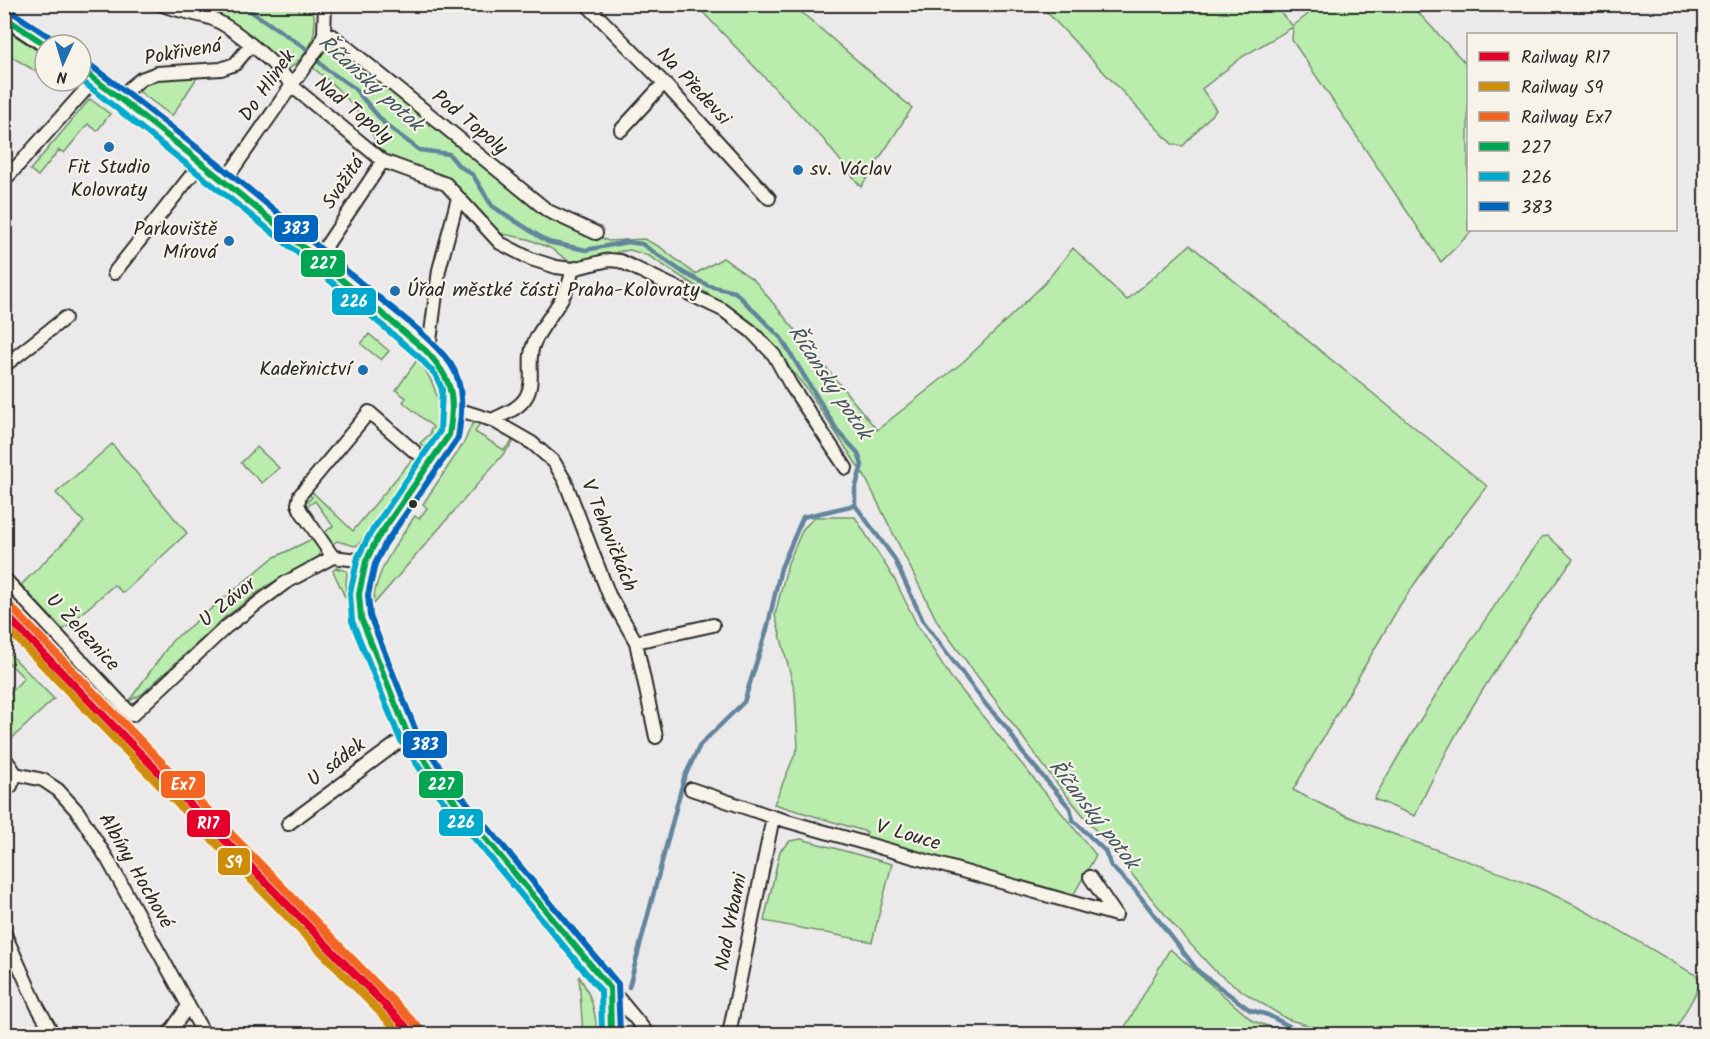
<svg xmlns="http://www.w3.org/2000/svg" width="1710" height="1039" font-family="Kalam,sans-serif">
<rect width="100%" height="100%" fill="#ece9eb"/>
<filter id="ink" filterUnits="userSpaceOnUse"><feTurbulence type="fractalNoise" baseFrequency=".0167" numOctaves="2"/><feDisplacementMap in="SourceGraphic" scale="12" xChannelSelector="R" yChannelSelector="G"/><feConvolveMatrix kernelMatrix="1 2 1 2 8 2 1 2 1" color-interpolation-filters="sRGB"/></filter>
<g filter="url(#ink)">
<path fill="#baedad" stroke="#728c6c" stroke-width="1.5" d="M204,5H312C320,37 310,54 284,73L213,19V12Z
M696,5H793L912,108L861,187L824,140Z
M1040,5H1273L1293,26L1320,5H1411L1468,66V230H1473L1441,262L1292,40L1293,27L1242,57L1202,89L1216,110L1183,146L1172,144Z
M4,28L45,54V67L39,73L5,53Z
M333,36L548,211L608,241L644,239L660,247L695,274L723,258L755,281L877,430L963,362L1044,284L1073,248L1127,300L1190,245L1487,486L1438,550L1400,605L1293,790C1369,831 1451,852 1531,885C1589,909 1644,946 1699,977L1701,984L1673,1034H1337L1287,1019L1248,995L1216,972L1181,934L1055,781L938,623L865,477L807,389L750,321L649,256L630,250L617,252L609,260L587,266L569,261L550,248L528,239L487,231L446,184L383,161C373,124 344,91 313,68Z
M198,76L172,116L136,89L137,86L160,78Z
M97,91L145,128L142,129L92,94Z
M90,99L110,114L97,131L88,124L64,153L59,150L38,176L30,170Z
M369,334L389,351L381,360L361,344Z
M417,360C440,386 447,420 425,449L420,443L431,433L430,431L433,427L403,402L406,398L396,390Z
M476,422L480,423L475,432L504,450L512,441L513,443L373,605C375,571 397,543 415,516L419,519L427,508L423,504L464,443L472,424Z
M112,444L187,533L123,593L114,585L63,630L21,585L84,522L56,493Z
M257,447L279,468L262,483L241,463Z
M413,458L416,461L359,544L355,546L337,541L327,548L319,537L333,526L315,501L301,511L299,499L308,501L312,497L304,491L307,487L353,531Z
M815,517H855L895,580L917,625L950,676L1096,855L1071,899L865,837L867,832L774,804L798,747L795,692L775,615L788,563L803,529Z
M1548,536L1573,559C1513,641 1456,723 1415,816L1374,799C1424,708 1483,622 1542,537Z
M312,539L320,550L319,557L265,587L224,618L142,694L129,701L172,641L273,558Z
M336,568L347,571L345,597L333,571Z
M4,648L54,699L7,743L5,731L10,726L5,717V698L24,678L5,659Z
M801,839L892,864L872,942L764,921L780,851L790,841Z
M1170,949L1253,1021L1291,1034H1121Z
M579,976C591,995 596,1012 597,1034H583Z"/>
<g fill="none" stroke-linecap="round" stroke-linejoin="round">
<path stroke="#62859b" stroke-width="4.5" d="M240,4L304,47L326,69L353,87L385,124L419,150L449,154L458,165L473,175L492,206L548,242L586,250L627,242L642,244L684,273L709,286L735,292L781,338L837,430L858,453L862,465L855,489V505L894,558L923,621L987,706L1007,728L1022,752L1070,808L1073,820L1105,851L1111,866L1135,890L1198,971L1250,1010L1268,1015L1304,1034
M629,987L684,778L700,745L744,702L767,629L781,568L803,517L855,505"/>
<g stroke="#2b2b2b" stroke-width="16">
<path id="minor" d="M160,4C176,11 194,13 210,18C233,26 279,66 292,86L383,161L446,184L500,243L531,259L556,267L572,269L609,260L620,261L723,310L751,331L774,355L790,384L846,468
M586,4L664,83L769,198
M324,34L333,36L548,211L596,233
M119,97L141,79L157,73L221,69L235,64L251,45
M621,130L664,83
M4,181L95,79
M224,182L320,45L324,34L325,4
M318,258L383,161
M114,273L201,163
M425,350L430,341L439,270L458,198
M4,366L65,318
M453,408L492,420L532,443L554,462L565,481L609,595L636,642L656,737
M492,420C504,414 519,409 526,397C536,381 526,360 534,343C545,318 570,297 572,269
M333,557L301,511L298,504L300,495L369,412L415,452
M4,578L132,715L226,627L285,583L333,557L366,561
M636,642L713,625
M4,757L16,774L43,780L58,790L78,812L108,860L204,1034
M691,789L773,817L1116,915
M4,792L11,786L16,774
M288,824L408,735
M1090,877L1116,915
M4,932L37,1006L53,1034
M610,988L648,1034
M169,1034L188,1006
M729,1034L773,817"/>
</g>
<g stroke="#2b2b2b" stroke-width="20">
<path id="tertiary" d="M4,17L46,45
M81,69L150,121L299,242L425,350L443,369L451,387L452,418L449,435L377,539L366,561L359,594L361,618L408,735L442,786L610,988L611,1034"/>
</g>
<use href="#minor" stroke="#f7f3e8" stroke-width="12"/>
<use href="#tertiary" stroke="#f7f3e8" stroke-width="15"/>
<g stroke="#f7f3e8" stroke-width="10">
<path id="bus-1" d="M4,17L46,45
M81,69C199,158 312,254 425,350C452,378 456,396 449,435L377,539L366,561L359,594L361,618L408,735L442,786L610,988L611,1034"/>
</g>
<g stroke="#f7f3e8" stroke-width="10">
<path id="bus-2" d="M81,80L293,249L419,357L435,374L442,389L440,431L370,534L358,557L350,593L352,621L400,739L435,791L601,991L602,1034"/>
</g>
<g stroke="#f7f3e8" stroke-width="10">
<path id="bus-3" d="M9,10L51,38
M86,62C178,131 268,203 355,278C385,304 426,332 450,363C465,384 462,414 458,438L385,544L375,564L368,595L370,616L416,731L449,781L618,984L620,1034"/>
</g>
<use href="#bus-1" stroke="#00a651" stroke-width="6"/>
<use href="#bus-2" stroke="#00a9ce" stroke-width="6"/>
<use href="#bus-3" stroke="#0065bd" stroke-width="6"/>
<g stroke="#f7f3e8" stroke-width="12">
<path id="rail-1" d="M4,613L413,1034"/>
</g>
<g stroke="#f7f3e8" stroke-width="12">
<path id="rail-2" d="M4,625L401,1034"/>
</g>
<g stroke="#f7f3e8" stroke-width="12">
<path id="rail-3" d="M10,606L419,1028"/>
</g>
<use href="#rail-1" stroke="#e4002b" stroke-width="8"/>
<use href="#rail-2" stroke="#ce8d09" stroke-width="8"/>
<use href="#rail-3" stroke="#f26522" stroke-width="8"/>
</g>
</g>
<g fill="#1f6fb2" stroke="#f7f3e8" stroke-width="2">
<circle cx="109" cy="147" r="6"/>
<circle cx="798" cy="170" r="6"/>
<circle cx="229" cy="241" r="6"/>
<circle cx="395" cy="291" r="6"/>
<circle cx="363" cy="370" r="6"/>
</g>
<circle fill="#2b2b2b" stroke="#f7f3e8" stroke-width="2" cx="413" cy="504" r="5"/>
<g text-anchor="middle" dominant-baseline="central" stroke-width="4.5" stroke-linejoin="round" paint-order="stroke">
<g font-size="20" fill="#2b2b2b" stroke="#f7f3e8">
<text transform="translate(183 53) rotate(-10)">Pokřivená</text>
<text transform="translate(268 86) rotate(-55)">Do Hlinek</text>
<text transform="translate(693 87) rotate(47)">Na Předevsi</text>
<text transform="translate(353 111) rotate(39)">Nad Topoly</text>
<text transform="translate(469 123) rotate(39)">Pod Topoly</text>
<text transform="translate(344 183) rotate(-56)">Svažitá</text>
<text transform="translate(608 536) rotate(68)">V Tehovičkách</text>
<text transform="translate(228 603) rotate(-39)">U Závor</text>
<text transform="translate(82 633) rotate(47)">U Železnice</text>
<text transform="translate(337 763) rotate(-37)">U sádek</text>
<text transform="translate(908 836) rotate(16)">V Louce</text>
<text transform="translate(135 871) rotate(60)">Albíny Hochové</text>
<text transform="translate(732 922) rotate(-79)">Nad Vrbami</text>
</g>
<g font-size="20" fill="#2b2b2b" stroke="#f7f3e8" text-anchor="start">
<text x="109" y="168" text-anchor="middle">Fit Studio<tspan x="109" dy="23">Kolovraty</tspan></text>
<text x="810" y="170">sv. Václav</text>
<text x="217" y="230" text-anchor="end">Parkoviště<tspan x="217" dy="23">Mírová</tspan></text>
<text x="407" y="291">Úřad městké části Praha-Kolovraty</text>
<text x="351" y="370" text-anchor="end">Kadeřnictví</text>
</g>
<g font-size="21" font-style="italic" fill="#465863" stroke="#f7f3e8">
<text transform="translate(370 84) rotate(42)">Říčanský potok</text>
<text transform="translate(829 383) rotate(56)">Říčanský potok</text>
<text transform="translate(1093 815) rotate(52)">Říčanský potok</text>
</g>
</g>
<g stroke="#f7f3e8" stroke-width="2">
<rect x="273" y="214" width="46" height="29" rx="6" fill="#0065bd"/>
<rect x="300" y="249" width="46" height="29" rx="6" fill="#00a651"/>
<rect x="331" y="287" width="46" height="29" rx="6" fill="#00a9ce"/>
<rect x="402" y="730" width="46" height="29" rx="6" fill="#0065bd"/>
<rect x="418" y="770" width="46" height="29" rx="6" fill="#00a651"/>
<rect x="160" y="770" width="46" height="29" rx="6" fill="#f26522"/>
<rect x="438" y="808" width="46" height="29" rx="6" fill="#00a9ce"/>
<rect x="186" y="809" width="45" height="29" rx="6" fill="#e4002b"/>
<rect x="217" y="847" width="34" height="29" rx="6" fill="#ce8d09"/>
</g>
<g font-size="16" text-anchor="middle" font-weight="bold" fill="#fff">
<text x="296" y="234">383</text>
<text x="323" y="269">227</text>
<text x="354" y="307">226</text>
<text x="425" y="750">383</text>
<text x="441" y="790">227</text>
<text x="183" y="790">Ex7</text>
<text x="461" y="828">226</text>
<text x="208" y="829">R17</text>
<text x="234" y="868">S9</text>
</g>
<rect width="1710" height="1039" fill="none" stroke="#f7f3e8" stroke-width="24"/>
<rect x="12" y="12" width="1686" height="1015" fill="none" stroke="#2b2b2b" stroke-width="2" filter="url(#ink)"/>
<rect x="1467" y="33" width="210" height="198" fill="#f7f3e8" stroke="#a5a39c" stroke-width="1.5"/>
<rect x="1479" y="52" width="30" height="9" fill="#e4002b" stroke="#a5a39c" stroke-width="1.5"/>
<text x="1521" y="63" font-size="18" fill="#2b2b2b">Railway R17</text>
<rect x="1479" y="82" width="30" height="9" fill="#ce8d09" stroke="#a5a39c" stroke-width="1.5"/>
<text x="1521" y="93" font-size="18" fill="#2b2b2b">Railway S9</text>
<rect x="1479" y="112" width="30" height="9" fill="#f26522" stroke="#a5a39c" stroke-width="1.5"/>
<text x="1521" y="123" font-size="18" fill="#2b2b2b">Railway Ex7</text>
<rect x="1479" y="142" width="30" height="9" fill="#00a651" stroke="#a5a39c" stroke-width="1.5"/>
<text x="1521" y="153" font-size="18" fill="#2b2b2b">227</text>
<rect x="1479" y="172" width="30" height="9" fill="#00a9ce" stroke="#a5a39c" stroke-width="1.5"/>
<text x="1521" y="183" font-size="18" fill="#2b2b2b">226</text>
<rect x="1479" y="202" width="30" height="9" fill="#0065bd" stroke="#a5a39c" stroke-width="1.5"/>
<text x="1521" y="213" font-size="18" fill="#2b2b2b">383</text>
<g transform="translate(63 63) rotate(184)"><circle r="28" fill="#f7f3e8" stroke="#a5a39c" stroke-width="1.5"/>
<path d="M0-4.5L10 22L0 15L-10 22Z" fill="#1f6fb2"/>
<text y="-9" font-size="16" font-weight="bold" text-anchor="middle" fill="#2b2b2b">N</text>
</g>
</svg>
